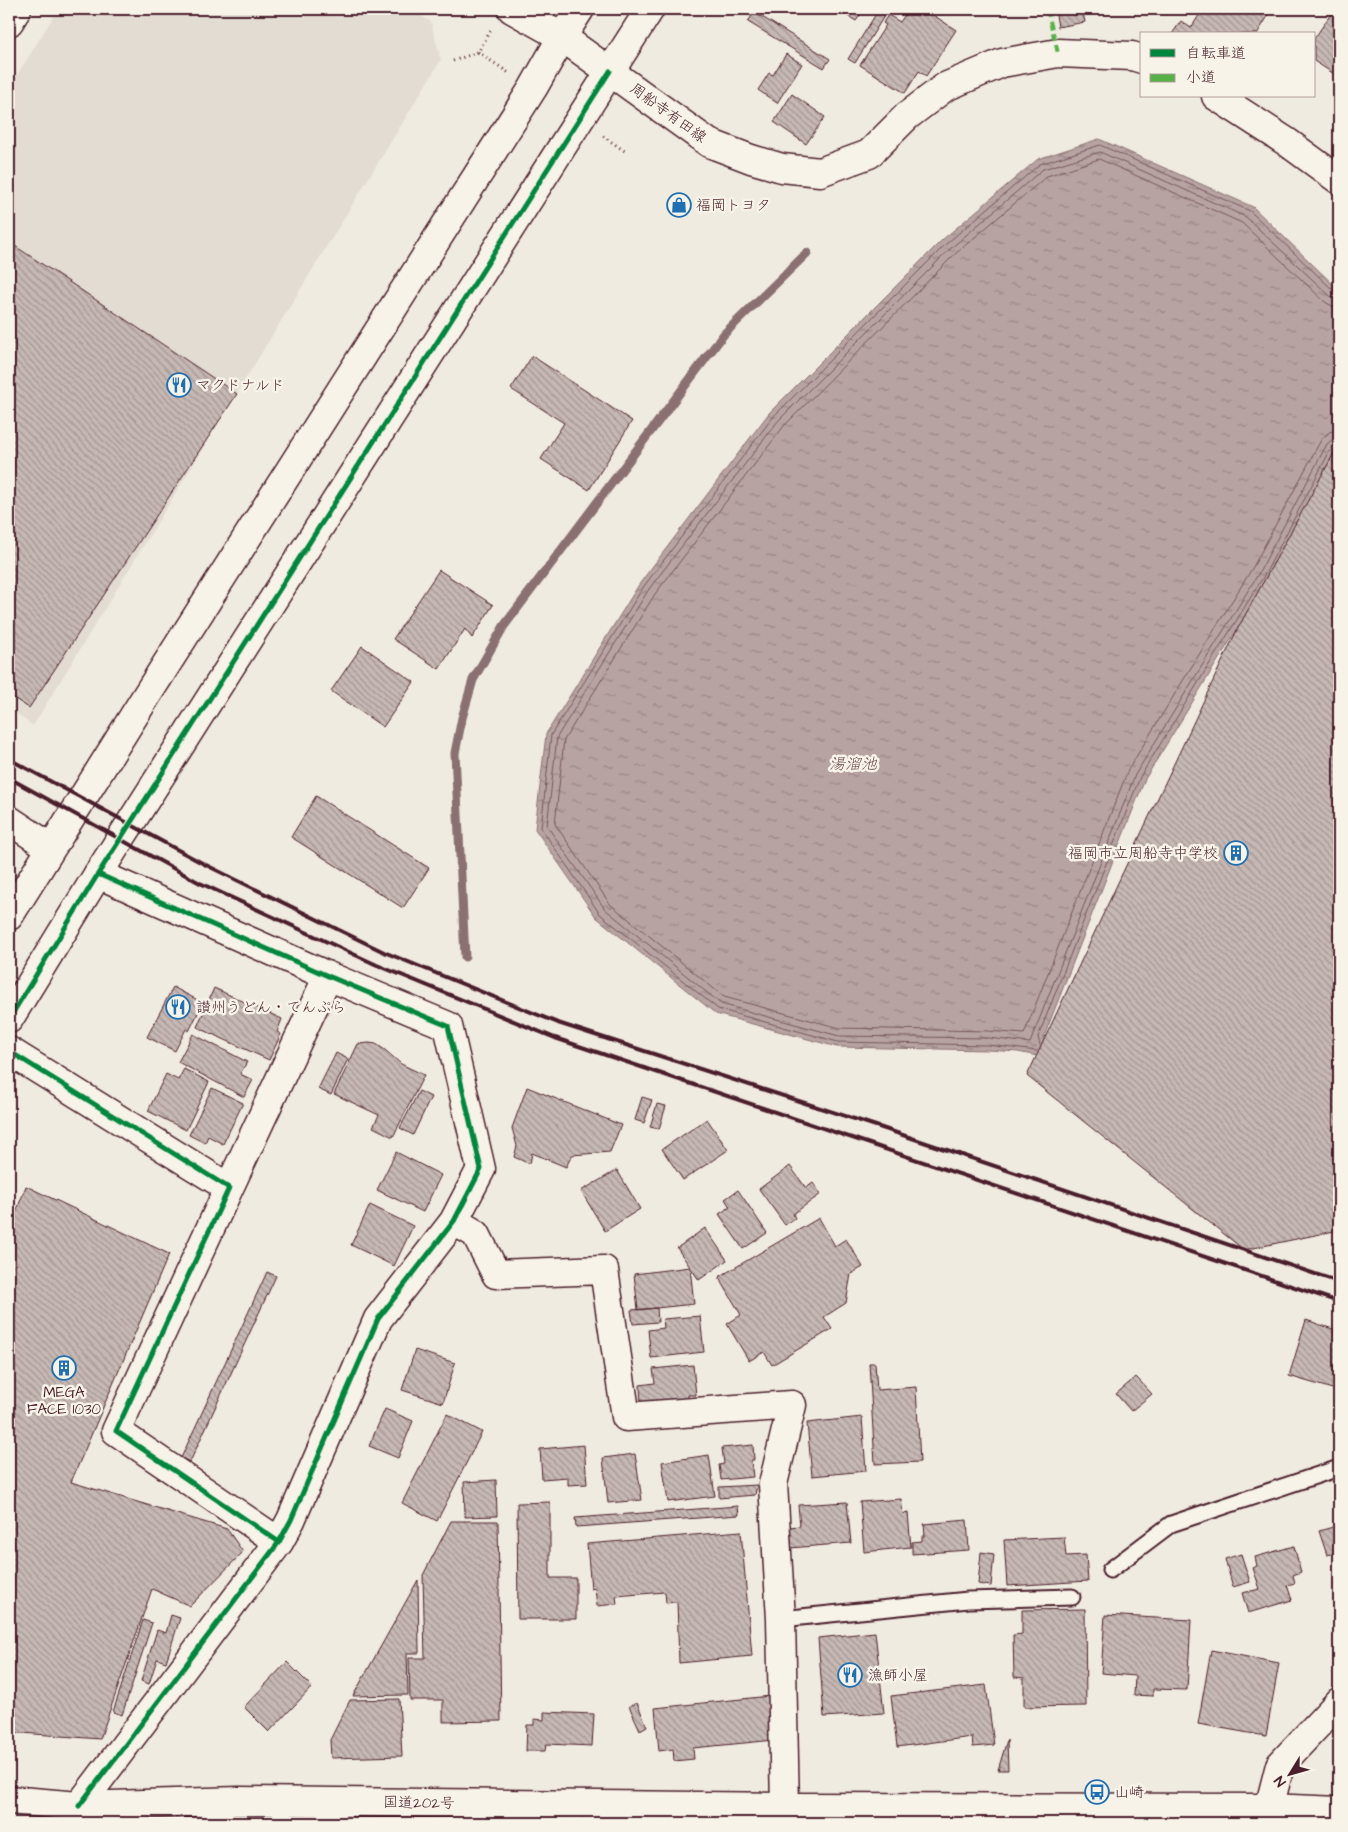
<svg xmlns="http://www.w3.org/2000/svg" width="1348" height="1832" font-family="'Architects Daughter','Klee One',sans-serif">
<defs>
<pattern id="water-ripples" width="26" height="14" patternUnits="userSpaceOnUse" patternTransform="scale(1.25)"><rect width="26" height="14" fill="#b7a4a2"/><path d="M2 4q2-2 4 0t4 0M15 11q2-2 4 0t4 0" fill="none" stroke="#978584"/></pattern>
<pattern id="building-back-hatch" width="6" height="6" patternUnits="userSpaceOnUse" patternTransform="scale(1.25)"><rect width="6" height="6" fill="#c6b8b3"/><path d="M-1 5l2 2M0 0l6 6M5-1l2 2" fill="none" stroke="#a39592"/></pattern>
</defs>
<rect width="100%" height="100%" fill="#f0ebe0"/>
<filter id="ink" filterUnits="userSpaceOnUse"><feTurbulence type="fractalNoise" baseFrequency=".02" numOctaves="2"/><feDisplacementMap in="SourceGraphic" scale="10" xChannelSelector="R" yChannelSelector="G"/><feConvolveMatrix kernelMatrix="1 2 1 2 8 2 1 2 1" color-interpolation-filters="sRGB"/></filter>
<g filter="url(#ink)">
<path fill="#e3dcd2" d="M58,9H410L431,22L441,60L33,726L9,708V88Z"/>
<path fill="url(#water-ripples)" stroke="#8b6f72" d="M1099,139L1253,207L1339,290V445L1270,576L1145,779L1043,1039L1057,1060L1018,1052L988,1050L837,1047L716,1014L596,917L535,829L546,734L640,583L769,413L942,240L1038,159Z"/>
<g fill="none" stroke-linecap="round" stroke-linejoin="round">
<path stroke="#76545b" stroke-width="1" d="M1339,299L1330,296L1246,217L1100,152L1043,169L950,249L778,421L649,589L557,737L547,826L605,909L721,1004L839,1036L989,1038L1030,1043L1135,775L1260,571L1327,444L1333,439L1339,438
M1339,307L1332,306L1325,302L1242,223L1099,159L1047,176L955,254L784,426L655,594L564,740L555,824L610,904L724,997L840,1028L988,1031L1024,1034L1128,770L1253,567L1321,440L1329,432L1339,430
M1040,1045L1038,1037L1140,777L1265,574L1332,447L1337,444
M1037,1051L988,1045L838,1042L718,1009L600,914L541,828L551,735L644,586L773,417L946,244L1040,164L1100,145L1250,211L1334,291L1339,293"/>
<path stroke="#8b6f72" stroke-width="9" d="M465,957L455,753L462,718L473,680L504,626L724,334L807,253"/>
</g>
<path fill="url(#building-back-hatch)" stroke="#4a1f2b" d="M837,9H864L856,21Z
M879,9L886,13L855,63L848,59Z
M909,9H924L956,30L926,76L919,71L905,93L860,65L886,25L883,23L888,15L900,22Z
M1055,9H1082L1085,22L1058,27Z
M1203,9H1257L1268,16L1257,34H1172L1181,21L1191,28Z
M1333,11L1339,15V77L1314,61V39Z
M754,12L830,59L824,68L748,22Z
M786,54L802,64L777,103L758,90L769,73L773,75Z
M792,94L825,117L806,144L774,122Z
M9,242L237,394L29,708L9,695Z
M532,356L632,421L589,490L541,459L564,423L511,389Z
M1339,444V1230L1244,1250L1027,1076L1237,630Z
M439,570L493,605L472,638L465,629L439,669L393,639Z
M362,646L414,682L383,727L331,691Z
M316,796L429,868L403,908L291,837Z
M173,987L203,1003L189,1031L186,1029L175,1051L147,1037Z
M214,988L282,1019L277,1032L281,1034L269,1060L197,1027Z
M193,1034L247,1062L240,1074L253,1080L244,1097L178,1062Z
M369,1043L376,1044L385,1050L401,1064L424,1075L393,1137L373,1127L379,1115L334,1094L358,1044Z
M336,1053L348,1059L331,1095L318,1089Z
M184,1069L209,1082L186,1130L148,1111L166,1074L178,1080Z
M527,1087L621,1125L610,1152L572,1155L566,1167L532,1153L530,1164L514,1157L517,1146L512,1128Z
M212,1088L243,1103L223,1144L208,1136L205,1143L189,1135Z
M419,1091L431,1097L413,1135L400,1128Z
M642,1097L652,1100L644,1123L635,1120Z
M657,1104L666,1106L659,1129L650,1127Z
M707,1119L728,1150L683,1180L662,1149Z
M396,1152L441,1175L423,1212L377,1190Z
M790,1166L806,1188L813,1183L821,1194L793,1214L795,1218L785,1225L759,1189Z
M617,1170L640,1209L605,1231L581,1191Z
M26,1186L169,1254L71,1482L227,1529L243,1552L190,1606L152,1589L100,1739L9,1732V1231Z
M738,1190L767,1233L743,1249L719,1214L730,1207L725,1199Z
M370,1205L413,1226L394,1266L351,1245Z
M819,1218L835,1246L846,1239L863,1267L851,1274L846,1303L824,1317L832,1329L772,1365L764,1352L749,1361L727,1324L741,1315L719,1277Z
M705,1228L727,1260L699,1280L677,1248Z
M690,1267L694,1304L638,1310L634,1274Z
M267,1272L276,1276L190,1462L181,1458Z
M657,1308L658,1322L633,1324L631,1310Z
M700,1316L704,1352L651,1358L648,1330L664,1328L663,1319Z
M1306,1320L1339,1331V1391L1289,1376Z
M415,1350L455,1363L443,1403L402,1390Z
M869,1363H875L877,1390L916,1387L920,1462L875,1464Z
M693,1365L696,1395H688V1400L641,1405L640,1385L655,1383L653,1369Z
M1136,1377L1152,1394L1131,1411L1116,1394Z
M385,1409L413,1421L398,1458L369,1446Z
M447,1414L482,1432L437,1521L402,1503Z
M862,1417L866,1471L812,1476L807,1423Z
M584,1445L587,1484L568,1485V1477L542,1479L540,1449Z
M753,1445L754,1460H751L753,1477L721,1480L719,1465L724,1464L722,1448Z
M635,1454L642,1500L608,1503L603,1458Z
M709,1455L715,1496L668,1502L662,1462Z
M496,1480L497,1516L465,1517L464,1482Z
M757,1485L755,1495L719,1498V1487Z
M901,1499L903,1514L908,1513L911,1547L864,1552L860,1502Z
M550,1502V1578H576V1619H518L517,1503Z
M847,1502L851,1543L790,1548L788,1527L800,1526L798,1505Z
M738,1506L739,1515L576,1527L575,1518Z
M967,1520L969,1550L912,1554V1542L922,1541V1536H925L924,1524Z
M451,1521H498L501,1721L443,1722V1700H410L409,1658H425L423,1575Z
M1333,1527L1339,1552L1327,1555L1319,1531Z
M741,1531L752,1656L679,1663L677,1602L666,1603L665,1592L616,1596L617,1604L597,1606L595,1588L591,1589L587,1544Z
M1064,1537L1066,1556L1086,1555L1088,1581L1007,1586L1004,1540Z
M1294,1546L1301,1572L1293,1575L1295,1583L1287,1585L1292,1600L1248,1613L1242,1593L1260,1589L1253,1568L1257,1566L1255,1557Z
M981,1552L994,1554L991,1586L978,1584Z
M1241,1554L1250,1582L1233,1587L1225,1559Z
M418,1580L419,1653H407L408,1695L353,1696Z
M1085,1609L1086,1706L1024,1707V1678L1014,1677L1013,1635L1022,1634V1610Z
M171,1615L180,1618L166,1662L157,1659L149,1684L141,1681L157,1630L166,1633Z
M1105,1615L1191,1620L1187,1690L1153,1689V1696L1134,1695L1135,1676L1101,1673Z
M143,1620L152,1623L122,1715L113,1712Z
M875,1632L884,1713L824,1717L818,1638Z
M1211,1650L1279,1663L1266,1736L1198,1724Z
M287,1662L312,1687L269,1732L244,1707Z
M986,1685L994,1745L973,1747L972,1737L897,1747L891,1696Z
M770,1696L775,1740L693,1748L694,1759L674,1761L673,1749L659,1751L655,1708Z
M399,1699L402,1756L331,1758L330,1740L350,1700Z
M637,1703L647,1726L640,1730L629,1706Z
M544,1712L594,1714L592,1746L546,1744L545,1751H526L527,1725H534V1719L544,1720Z
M1007,1740L1008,1770H998Z"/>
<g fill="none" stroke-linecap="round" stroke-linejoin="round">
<g stroke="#4a1f2b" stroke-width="19">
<path id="lane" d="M1110,1570L1171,1524L1339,1468
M781,1619L968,1600L1072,1597"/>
</g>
<g stroke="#4a1f2b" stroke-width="31">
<path id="street" d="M9,820L51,848
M98,874L328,976L448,1026L481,1169L454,1221L378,1319L291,1520L279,1542
M9,1051L229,1188L116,1431L279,1542L79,1806
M229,1188L328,976
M454,1221L476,1234L496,1274L604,1270L626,1417L792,1405L773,1484L781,1619L785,1807
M1269,1808L1280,1765L1339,1702
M528,1823V1805"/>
</g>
<g stroke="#4a1f2b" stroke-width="31">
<path id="secondary" d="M512,9L562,37L709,143L751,159L782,168L820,172L869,154L907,116L945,87L1002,63L1058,53L1132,56L1142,59
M9,22L17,9
M1216,96L1287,142L1339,180
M9,916L145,698L533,88L562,37L580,9
M9,1019L98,874L650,9"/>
</g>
<g stroke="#4a1f2b" stroke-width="31">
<path id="highway" d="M9,1800L79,1806L239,1801L785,1807L1269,1808L1339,1811"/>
</g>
<path stroke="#4a1f2b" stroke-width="3" stroke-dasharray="1 4" stroke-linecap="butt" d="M478,52L509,73
M453,61L478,52L492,29
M603,136L626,152"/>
<use href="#lane" stroke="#f7f3e8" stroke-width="15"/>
<use href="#street" stroke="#f7f3e8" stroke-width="28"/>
<use href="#secondary" stroke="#f7f3e8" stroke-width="28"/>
<use href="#highway" stroke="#f7f3e8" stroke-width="28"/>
<path stroke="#4a1f2b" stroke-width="4" d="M9,759L204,864L384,952L558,1023L876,1126L1339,1282
M9,778L200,883L377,965L555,1038L1339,1302"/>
<path stroke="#57b146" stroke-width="4" stroke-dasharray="8 4" stroke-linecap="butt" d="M1047,9L1058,53"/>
<g stroke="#f7f3e8" stroke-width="8">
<path id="cycleway" d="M98,874L328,976L448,1026L481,1169L454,1221L378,1319L291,1520L279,1542
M9,1019L98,874L610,71
M9,1051L229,1188L116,1431L279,1542L79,1806"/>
</g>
<use href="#cycleway" stroke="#00873e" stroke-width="5"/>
</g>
</g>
<defs>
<g id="shop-ring" transform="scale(1.25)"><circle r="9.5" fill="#f7f3e8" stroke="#1f6fb2" stroke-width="1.5"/><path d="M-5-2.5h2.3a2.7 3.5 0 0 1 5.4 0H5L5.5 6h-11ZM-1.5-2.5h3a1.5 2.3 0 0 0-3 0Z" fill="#1f6fb2"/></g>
<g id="restaurant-ring" transform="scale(1.25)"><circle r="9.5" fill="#f7f3e8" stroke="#1f6fb2" stroke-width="1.5"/><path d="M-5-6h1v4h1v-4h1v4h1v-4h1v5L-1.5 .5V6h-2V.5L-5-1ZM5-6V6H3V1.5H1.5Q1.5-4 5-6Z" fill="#1f6fb2"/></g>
<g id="building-ring" transform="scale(1.25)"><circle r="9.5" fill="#f7f3e8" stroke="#1f6fb2" stroke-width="1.5"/><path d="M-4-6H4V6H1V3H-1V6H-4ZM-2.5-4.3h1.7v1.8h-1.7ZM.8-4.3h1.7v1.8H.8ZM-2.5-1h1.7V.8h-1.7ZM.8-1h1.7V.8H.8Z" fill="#1f6fb2"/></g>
<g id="bus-ring" transform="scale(1.25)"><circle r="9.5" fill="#f7f3e8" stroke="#1f6fb2" stroke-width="1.5"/><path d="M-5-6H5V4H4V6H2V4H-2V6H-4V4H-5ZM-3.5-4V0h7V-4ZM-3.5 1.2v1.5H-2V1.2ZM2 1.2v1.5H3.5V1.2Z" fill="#1f6fb2"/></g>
</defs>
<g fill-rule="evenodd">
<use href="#shop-ring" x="679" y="205"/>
<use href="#restaurant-ring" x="179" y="385"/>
<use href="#building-ring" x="1236" y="853"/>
<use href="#restaurant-ring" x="178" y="1007"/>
<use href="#building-ring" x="64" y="1368"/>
<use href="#restaurant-ring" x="850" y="1675"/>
<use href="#bus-ring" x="1097" y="1792"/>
</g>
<g text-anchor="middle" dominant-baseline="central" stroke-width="5" stroke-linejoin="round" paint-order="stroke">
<g font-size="15" fill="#4a1f2b" stroke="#f7f3e8">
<text transform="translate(668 113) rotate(36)">周船寺有田線</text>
<text transform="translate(419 1803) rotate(1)">国道202号</text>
</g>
<g font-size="15" fill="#4a1f2b" stroke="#f7f3e8" text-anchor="start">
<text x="696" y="205">福岡トヨタ</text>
<text x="196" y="385">マクドナルド</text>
<text x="1218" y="853" text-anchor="end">福岡市立周船寺中学校</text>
<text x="196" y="1007">讃州うどん・てんぷら</text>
<text x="64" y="1392" text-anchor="middle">MEGA<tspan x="64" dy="17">FACE 1030</tspan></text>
<text x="868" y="1675">漁師小屋</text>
<text x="1114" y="1792">山崎</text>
</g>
<g font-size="16" font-style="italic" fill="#704e55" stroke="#f7f3e8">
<text x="853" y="764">湯溜池</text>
</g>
</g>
<rect width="1348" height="1832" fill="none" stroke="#f7f3e8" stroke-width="30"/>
<rect x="15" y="15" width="1318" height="1802" fill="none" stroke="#4a1f2b" stroke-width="2" filter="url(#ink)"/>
<rect x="1140" y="32" width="175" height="65" fill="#f7f3e8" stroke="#b29e9c"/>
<rect x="1150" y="49" width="25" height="8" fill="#00873e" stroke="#b29e9c"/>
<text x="1186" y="58" font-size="15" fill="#4a1f2b">自転車道</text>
<rect x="1150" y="74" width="25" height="8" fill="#57b146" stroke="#b29e9c"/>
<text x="1186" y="82" font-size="15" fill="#4a1f2b">小道</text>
<g transform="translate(1290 1774) rotate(233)" stroke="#f7f3e8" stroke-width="4" paint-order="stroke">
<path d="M0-4L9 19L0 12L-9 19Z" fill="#4a1f2b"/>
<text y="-8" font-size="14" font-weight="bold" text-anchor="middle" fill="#4a1f2b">N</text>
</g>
</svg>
